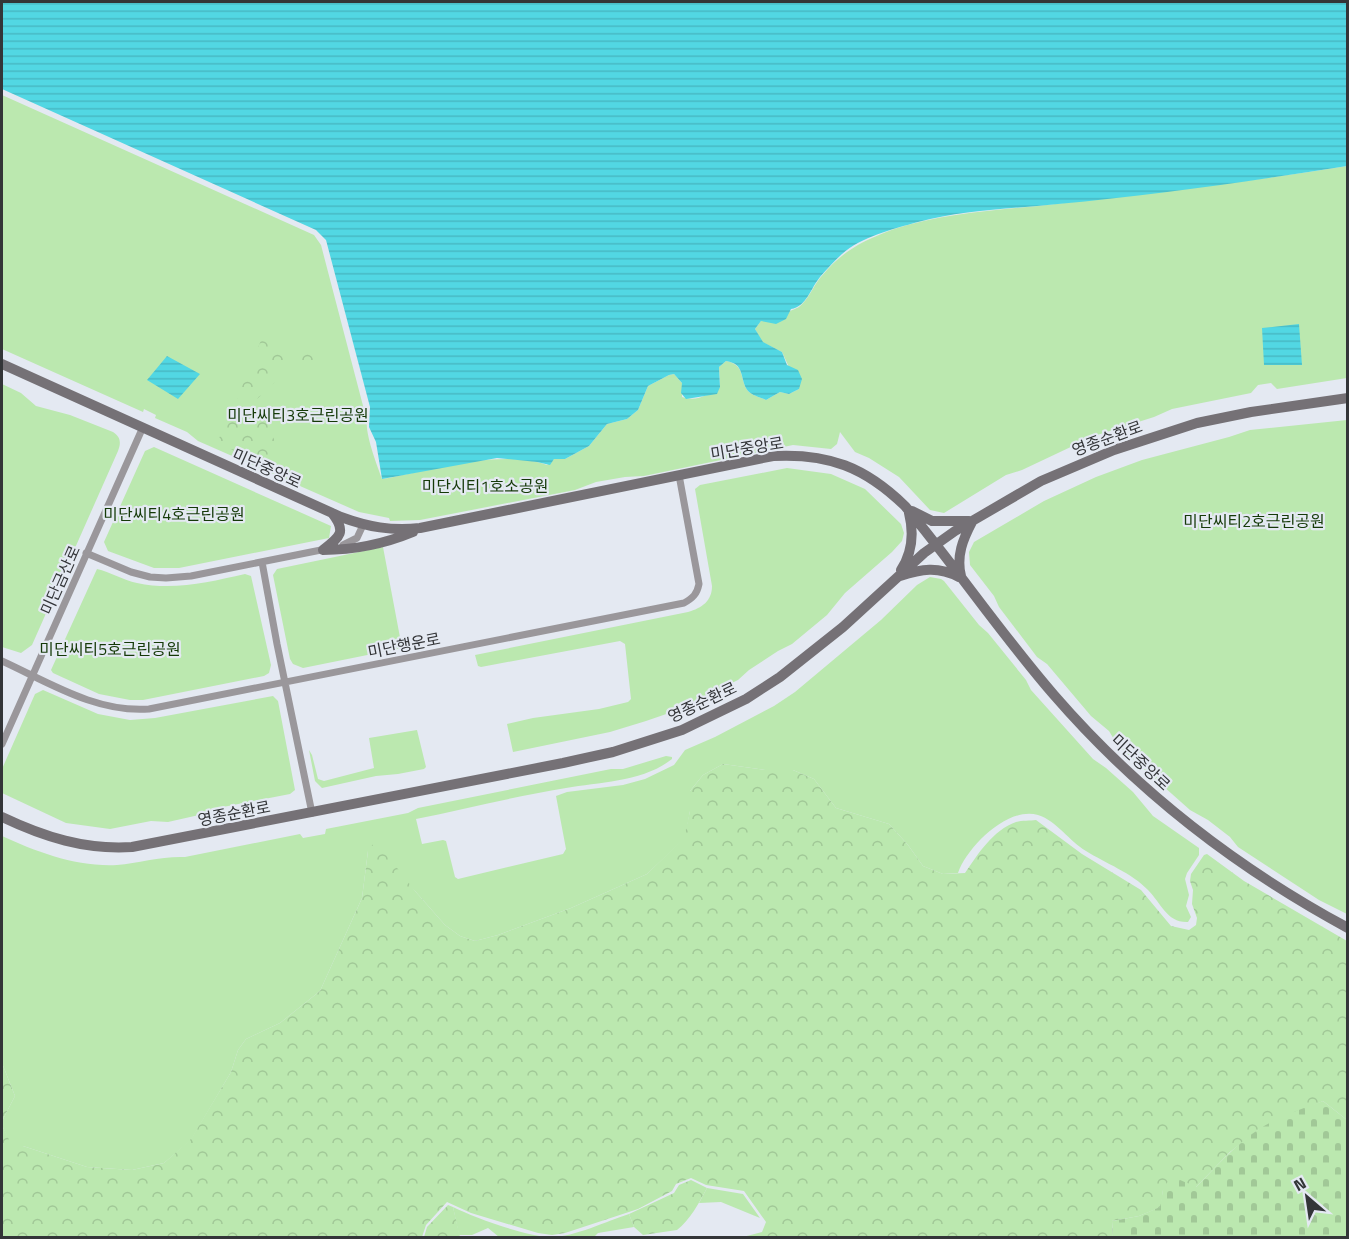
<svg xmlns="http://www.w3.org/2000/svg" width="1349" height="1239" font-family="'Titillium Web','Noto Sans KR',sans-serif">
<defs>
<pattern id="forest-crowns" width="20" height="18" patternUnits="userSpaceOnUse" patternTransform="scale(1.5)"><rect width="20" height="18" fill="#bbe8af"/><path d="M2 6a3 3 0 1 1 6 0M12 15a3 3 0 1 1 6 0" fill="none" stroke="#a1c897"/></pattern>
<pattern id="cemetery-stones" width="16" height="16" patternUnits="userSpaceOnUse" patternTransform="scale(1.5)"><rect width="16" height="16" fill="#bbe8af"/><path d="M2 7V4a2 2 0 0 1 4 0v3zM10 15v-3a2 2 0 0 1 4 0v3z" fill="#a1c897"/></pattern>
<pattern id="water-rules" width="6" height="5" patternUnits="userSpaceOnUse" patternTransform="scale(1.5)"><rect width="6" height="5" fill="#52d7e3"/><path d="M0 2.5h6" fill="none" stroke="#48b9c4"/></pattern>
</defs>
<rect width="100%" height="100%" fill="#e4e9f2"/>
<path fill="#bbe8af" d="M2,95L314,235L321,245L367,421C365,434 377,465 382,479C429,471 502,448 547,465L554,459H565L589,446L607,424L627,419L638,410L648,386L669,375L674,374L682,383V397C697,402 708,395 720,387L719,367L726,361C746,365 739,379 748,391C753,396 760,397 766,400L780,392L789,394L799,389L782,352L762,342L755,329L761,321C770,318 792,311 799,307C808,300 813,287 820,278C842,251 862,241 894,229C950,211 1007,210 1064,203C1159,192 1253,181 1347,166V378L1277,389L1271,383L1258,385L1251,393L1172,409L1154,417L1094,436L1022,470L1006,475L944,513L930,510L899,477L869,458L855,452L840,432L837,444L831,449L793,445L644,476L625,477L596,482L575,490L420,520L390,521L389,518L359,512L198,441L187,432L155,418L156,415L144,409L143,412L2,349Z
M2,384L21,393L36,406L70,415L113,432C121,437 121,443 118,451L32,645L21,653L2,647Z
M1347,420H1348L1347,914L1319,900L1238,847L1230,837L1208,820L1190,810L1118,746L1109,731L1091,716L1047,664L1037,657L999,607L994,596L970,565L969,552L974,542L1044,501L1096,477L1142,460L1229,437L1250,430Z
M154,447L331,526L329,538L179,568H154L108,551L104,542L145,451Z
M787,468L831,474L865,489L901,524L904,533L902,541L892,552L845,593L827,615L792,644L778,651L749,670L738,680L675,711L646,721L610,732L513,752L507,724L533,718L599,709L628,702L631,699L625,644L620,641L481,667L478,666L475,655L688,612C702,608 712,601 712,586L695,489L700,485Z
M383,547L402,648L303,668L293,664L290,659L273,575L277,569Z
M97,569C110,572 123,580 137,583C174,591 209,582 245,574L251,576L271,665L269,673L264,676L143,700H130L99,694L53,673L51,670Z
M930,577L941,579L944,581L979,625L988,633L1026,680L1031,690L1093,759L1106,768L1133,792L1153,816L1199,848V855L1187,873L1185,879L1189,895L1186,906L1191,917L1188,922C1167,923 1161,903 1148,890C1132,873 1105,863 1086,851C1069,841 1057,821 1038,815C1008,806 967,847 958,873L943,874L923,866L908,845L889,824L836,808L814,779L793,770H765L723,764L703,775L690,791V811L685,838L647,874L571,908L498,935L475,941L460,936L445,925L415,891L368,851L362,898L320,991L280,1023L246,1039L238,1050L231,1072L191,1140L164,1163L132,1170L87,1167L23,1146H11L2,1125V1121L15,1096L2,1063V836C37,852 76,867 117,865C139,863 162,856 185,857L300,834L303,838L325,834L326,829L408,813L418,808L611,769H623L666,756L672,757V759C643,782 600,782 566,788C516,796 466,809 416,819L422,844L443,840L446,841L455,877L458,879L563,854L566,849L556,796L567,792L623,785L645,779L674,765L685,750L715,737L774,706L795,692L881,620L917,585Z
M43,690L98,714L130,720L155,718L273,696L278,701L295,790L290,794L213,809L199,815L168,822L151,821L110,829L66,823L2,793V769L35,694Z
M417,730L426,767L424,769L398,774L376,776L322,788L315,781L309,750L312,755L318,779L324,781L374,768L369,738Z
M707,1188L743,1194L760,1218L721,1202L699,1203Z
M453,1207C475,1218 530,1238 552,1237C574,1237 607,1221 629,1214L634,1227L598,1233L593,1238L499,1237L488,1228L472,1235H459Z"/>
<path fill="url(#forest-crowns)" d="M262,338H266L281,346L289,366L285,372L280,367L273,374L278,379L251,405L237,398Z
M314,350L312,368L303,374L296,354Z
M287,385L277,418L273,419L268,401L272,395Z
M235,408L260,411L263,414L280,453L279,455L261,463L217,443L232,409Z
M723,764L765,770H793L814,779L836,808L889,824L908,845L923,866L943,874L965,873C978,854 993,830 1016,822C1022,820 1030,821 1036,820L1082,854L1141,890L1171,926L1189,930L1196,925L1197,918L1192,904L1193,890L1190,881L1191,874L1204,855L1207,854L1244,881L1347,941V1120L1323,1101L1258,1130L1230,1152L1196,1187L1163,1190L1161,1207L1139,1216L1112,1221L1113,1237H743L762,1232L766,1222L744,1191L706,1185L691,1178L676,1184L672,1191L638,1209L565,1233L552,1235L538,1233L471,1213L447,1202L426,1225L422,1237H2V1125L12,1146H23L87,1167L132,1170L164,1163L191,1139L231,1072L238,1050L246,1039L280,1023L320,991L362,898L368,851L373,844L380,846L415,891L445,925L460,936L475,941L498,935L571,908L647,874L684,838L690,811V791L703,775Z
M2,1063L15,1096L2,1121Z
M691,1180L707,1188C699,1203 690,1220 677,1230L643,1235L634,1227L629,1214L674,1193L679,1185Z
M448,1205L453,1207L460,1237H424L427,1227Z"/>
<path fill="url(#cemetery-stones)" d="M1323,1101L1347,1120V1237H1113L1112,1221L1139,1216L1160,1207L1163,1190L1171,1176L1196,1187C1216,1167 1235,1145 1259,1129C1278,1117 1301,1109 1323,1101Z"/>
<path fill="url(#water-rules)" d="M2,2H1347V166C1251,181 1155,195 1058,204C1011,209 963,210 918,222C893,229 861,237 842,254C834,261 827,269 820,277C811,288 806,307 791,309L786,319L776,324L761,321L755,329L763,342L782,352L787,365L798,370L802,379L799,389L789,394L780,392L766,400C760,397 753,396 748,391C739,379 746,364 726,361L719,367L720,387L717,394L686,399L681,393L682,383L674,374L669,375L648,386L638,410L627,419L607,424L589,446L565,459H554L550,465L537,462L497,458L382,479L376,442L369,427L370,407L326,240L316,230L2,89Z
M1299,324L1302,365H1264L1262,328Z
M167,356L200,374L178,399L147,380Z"/>
<g fill="none" stroke-linecap="round" stroke-linejoin="round">
<path stroke="#9a979b" stroke-width="7" d="M343,545L357,538L363,525
M86,553L131,572L150,577L166,578L191,576L326,549
M262,562L277,644L312,813
M2,661C48,682 96,713 149,709L684,603C693,598 697,594 699,584L679,475
M2,744L143,427"/>
<path stroke="#757176" stroke-width="10" d="M2,364L341,517C368,527 391,531 420,528L773,456C828,453 865,467 905,506C956,567 1001,634 1054,695C1138,792 1235,867 1348,928
M912,511L932,521H969
M323,550C354,550 384,544 413,532
M323,550C340,537 347,532 332,513
M901,570C912,553 914,533 909,513
M900,576C921,569 938,566 959,577
M961,576C956,556 963,539 972,522
M2,817C44,837 85,850 132,847L563,763L613,752L682,730L746,699L780,677L843,627L924,553L955,531L1041,481L1114,450L1197,423L1251,412L1348,398"/>
</g>
<g text-anchor="middle" dominant-baseline="central" stroke-width="4.5" stroke-linejoin="round" paint-order="stroke">
<g font-size="16" fill="#153a08" stroke="#e4e9f2">
<text x="298" y="415">미단씨티3호근린공원</text>
<text x="485" y="486">미단시티1호소공원</text>
<text x="174" y="514">미단씨티4호근린공원</text>
<text x="1254" y="521">미단씨티2호근린공원</text>
<text x="110" y="649">미단씨티5호근린공원</text>
</g>
<g font-size="16" fill="#333538" stroke="#e4e9f2">
<text transform="translate(1107 438) rotate(-20)">영종순환로</text>
<text transform="translate(747 448) rotate(-9)">미단중앙로</text>
<text transform="translate(267 468) rotate(24)">미단중앙로</text>
<text transform="translate(60 580) rotate(-66)">미단금산로</text>
<text transform="translate(404 645) rotate(-11)">미단행운로</text>
<text transform="translate(702 702) rotate(-25)">영종순환로</text>
<text transform="translate(1141 762) rotate(43)">미단중앙로</text>
<text transform="translate(234 813) rotate(-11)">영종순환로</text>
</g>
</g>
<rect width="1349" height="1239" fill="none" stroke="#333538" stroke-width="6"/>
<g transform="translate(1307 1197) rotate(331)" stroke="#e4e9f2" stroke-width="4.5" paint-order="stroke">
<path d="M0-4.5L10 22L0 15L-10 22Z" fill="#333538"/>
<text y="-9" font-size="16" font-weight="bold" text-anchor="middle" fill="#333538">N</text>
</g>
</svg>
